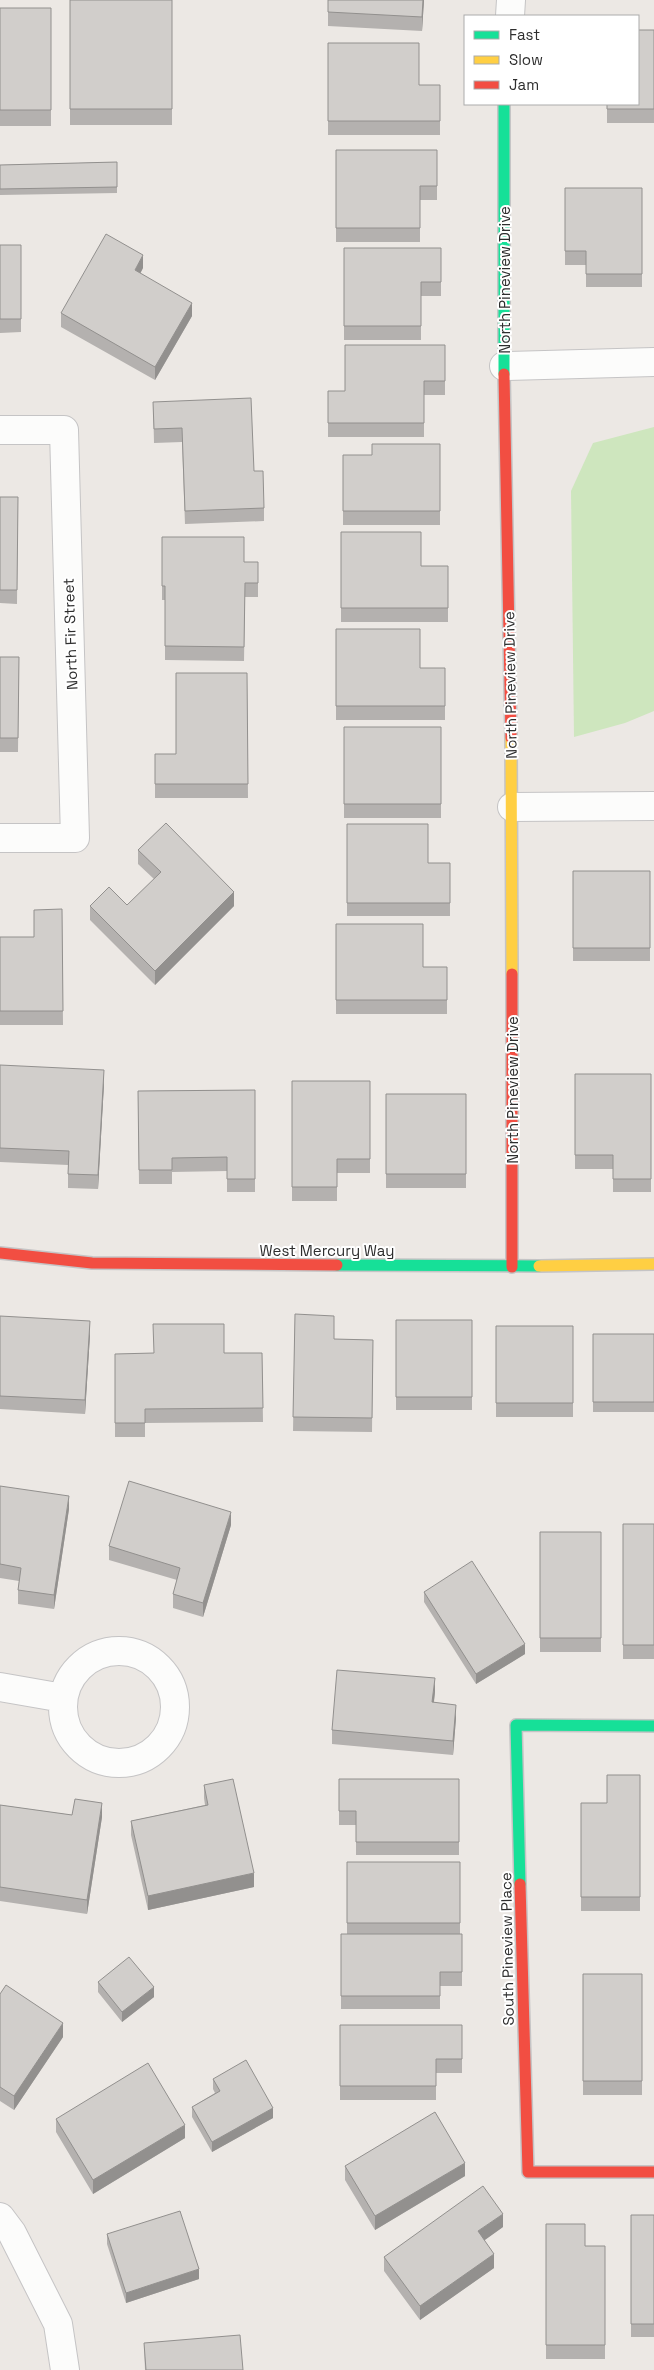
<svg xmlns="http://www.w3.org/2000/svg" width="654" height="2370" font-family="'Space Grotesk',sans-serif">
<rect width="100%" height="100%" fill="#ece8e4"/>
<path fill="#cee6be" d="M654,427V711L625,723L574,737L571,491L593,443Z"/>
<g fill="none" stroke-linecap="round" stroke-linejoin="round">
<g stroke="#c5c4c5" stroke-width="30">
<path id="street" d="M510,16L511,0
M504,366L654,362
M0,430H64L75,838H0
M512,807L654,806
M63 1707a56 56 0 1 1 112 0a56 56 0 1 1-112 0Z
M0,1687L63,1698
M0,2217L12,2233L58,2324L65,2370"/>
</g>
<g stroke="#c5c4c5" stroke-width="14">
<path id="fast" d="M504,104V374
M337,1265L539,1266
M520,1884L516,1725L654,1726"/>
</g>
<g stroke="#c5c4c5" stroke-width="14">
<path id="slow" d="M511,738L512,974
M539,1266L654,1264"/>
</g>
<g stroke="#c5c4c5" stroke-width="14">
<path id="jam" d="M504,374L511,738
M512,974V1267
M0,1253L92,1263L337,1265
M520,1884L528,2172H654"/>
</g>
<use href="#street" stroke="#fcfcfb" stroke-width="28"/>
<use href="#fast" stroke="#16e098" stroke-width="11"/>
<use href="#slow" stroke="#ffcf43" stroke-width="11"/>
<use href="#jam" stroke="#f24e42" stroke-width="11"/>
</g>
<path fill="#b4b1af" d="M70,0H172V125H70Z
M328,0H424L422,31L328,26Z
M0,8H51V126H0Z
M654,30V123H607V104Z
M328,43L419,85H440V135H328Z
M336,150H437V200H420V242H336Z
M117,162V193L0,195V165Z
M565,188H642V287H586V265H565Z
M0,245H21V332L0,333Z
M344,248H441V296H421V340H344Z
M143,268L140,273L192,316L155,380L61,327V313Z
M445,345V395H424V437H328V391H345Z
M153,402L254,471L264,508V521L185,524L182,442L154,443Z
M440,444V525H343V455H372Z
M0,497H18L17,604L0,603Z
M341,532L421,566H448V622H341Z
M162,537L244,562H258V597H245L244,661L165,660V600H162Z
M336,629L420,668H445V720H336Z
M0,657H19L18,752H0Z
M247,673L248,798H155V754H176Z
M344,727H441V818H344Z
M347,824L428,863H450V916H347Z
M138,850L234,906L155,985L90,920V906L127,905L154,879L138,864Z
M573,871H650V961H573Z
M62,909L63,1025H0V937H34Z
M336,924L423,967H447V1014H336Z
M0,1065L104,1084L98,1189L68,1188V1165L0,1162Z
M575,1074H651V1192H613V1169H575Z
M292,1081H370V1173H337V1201H292Z
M255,1090V1192H227V1171L172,1172V1184H139L138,1091Z
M386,1094H466V1188H386Z
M295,1314L334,1339L373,1340L372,1432L293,1431Z
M0,1316L90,1335L85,1414L0,1409Z
M396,1320H472V1410H396Z
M496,1326H573V1417H496Z
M593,1334H654V1412H593Z
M262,1353L263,1422L145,1423V1437H115V1354Z
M0,1486L69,1509L54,1609L18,1604V1590L19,1581L0,1578Z
M623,1524H654V1659H623Z
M231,1525L203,1617L173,1608V1594L177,1580L109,1560V1546Z
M540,1532H601V1652H540Z
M424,1592L525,1654L476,1684L424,1602Z
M435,1692L434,1702L456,1718L453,1755L332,1744V1730Z
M640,1775V1911H581V1803H607Z
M339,1779H459V1855H356V1825H339Z
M204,1785L254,1887L148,1910L131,1835V1821L205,1805L204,1798Z
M0,1805L72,1815L102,1817L87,1914L0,1901Z
M347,1862H460V1934H462V1986H440V2009H341V1934H347Z
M583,1974H642V2095H583Z
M98,1982L154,1997L122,2022L98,1992Z
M0,1994L63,2037L14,2110L0,2101Z
M340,2025H462V2073H436V2100H340Z
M213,2079L273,2118L212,2152L192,2117V2107L215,2093L213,2089Z
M56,2119L185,2138L93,2194L56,2132Z
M345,2166L465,2176L375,2230L345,2180Z
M631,2215H654V2337H631Z
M546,2224L585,2246H605V2359H546Z
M503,2227L484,2240L494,2268L420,2320L384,2271V2257Z
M107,2234L199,2279L126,2303L107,2244Z
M144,2343L243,2370H145Z"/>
<path fill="#92908e" d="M423,0H424L422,31V17Z
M143,255V268L135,284V270Z
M192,303V316L155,380V367Z
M234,892V906L155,985V971Z
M104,1070V1084L98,1189V1175Z
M90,1321V1335L85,1414V1400Z
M69,1496V1509L54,1609V1595Z
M231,1512V1525L203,1617V1603Z
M525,1644V1654L476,1684V1674Z
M435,1678V1692L432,1716V1702Z
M456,1705V1718L453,1755V1741Z
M102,1803V1817L87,1914V1900Z
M254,1873V1887L148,1910V1896Z
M154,1987V1997L122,2022V2012Z
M63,2023V2037L14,2110V2096Z
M273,2108V2118L212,2152V2142Z
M185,2125V2138L93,2194V2180Z
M465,2163V2176L375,2230V2216Z
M503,2214V2227L478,2245V2231Z
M494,2254V2268L420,2320V2306Z
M199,2269V2279L126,2303V2293Z"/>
<path fill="#d1cecb" stroke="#92908e" d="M70,0H172V109H70Z
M328,0H423L422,17L328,12Z
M0,8H51V110H0Z
M638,30H654V109H607V104H638Z
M328,43H419V85H440V121H328Z
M336,150H437V186H420V228H336Z
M117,162V187L0,189V165Z
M565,188H642V274H586V251H565Z
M106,234L143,255L135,270L192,303L155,367L61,313Z
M0,245H21V319H0Z
M344,248H441V282H421V326H344Z
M345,345H445V381H424V423H328V391H345Z
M251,398L254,471H263L264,508L185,511L182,428L154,429L153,402Z
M372,444H440V511H343V455H372Z
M0,497H18L17,590H0Z
M341,532H421V566H448V608H341Z
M162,537H244V562H258V583H245L244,647L165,646V586H162Z
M336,629H420V668H445V706H336Z
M0,657H19L18,738H0Z
M176,673H247L248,784H155V754H176Z
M344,727H441V804H344Z
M166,823L234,892L155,971L90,906L109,887L127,905L161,872L138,850Z
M347,824H428V863H450V903H347Z
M573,871H650V948H573Z
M62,909L63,1011H0V937H34V910Z
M336,924H423V967H447V1000H336Z
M0,1065L104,1070L98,1175L68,1174L69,1151L0,1148Z
M575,1074H651V1179H613V1155H575Z
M292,1081H370V1159H337V1187H292Z
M255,1090V1179H227V1157L172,1158V1170H139L138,1091Z
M386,1094H466V1174H386Z
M295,1314L334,1316V1339L373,1340L372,1418L293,1417Z
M0,1316L90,1321L85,1400L0,1396Z
M396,1320H472V1397H396Z
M153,1324H224V1353H262L263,1408L145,1409V1423H115V1354L154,1353Z
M496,1326H573V1403H496Z
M593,1334H654V1402H593Z
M129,1481L231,1512L203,1603L173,1594L180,1568L109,1546Z
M0,1486L69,1496L54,1595L18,1590L21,1568L0,1564Z
M623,1524H654V1645H623Z
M540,1532H601V1638H540Z
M472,1561L525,1644L476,1674L424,1592Z
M337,1670L435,1678L432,1702L456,1705L453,1741L332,1730Z
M607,1775H640V1897H581V1803H607Z
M233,1779L254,1873L148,1896L131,1821L208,1805L204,1785Z
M339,1779H459V1842H356V1811H339Z
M75,1799L102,1803L87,1900L0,1887V1805L72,1815Z
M347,1862H460V1923H347Z
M341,1934H462V1972H440V1996H341Z
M129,1957L154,1987L122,2012L98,1982Z
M583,1974H642V2081H583Z
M6,1985L63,2023L14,2096L0,2087V1994Z
M340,2025H462V2059H436V2086H340Z
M246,2060L273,2108L212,2142L192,2107L220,2091L213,2079Z
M148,2063L185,2125L93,2180L56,2119Z
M435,2112L465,2163L375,2216L345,2166Z
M483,2186L503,2214L478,2231L494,2254L420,2306L384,2257Z
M180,2211L199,2269L126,2293L107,2234Z
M631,2215H654V2324H631Z
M546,2224H585V2246H605V2345H546Z
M240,2335L243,2370H146L144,2343Z"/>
<g text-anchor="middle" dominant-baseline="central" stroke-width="4" stroke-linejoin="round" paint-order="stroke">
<g font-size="15" fill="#2e2e2e" stroke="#fff">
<text transform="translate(504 280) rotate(-90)">North Pineview Drive</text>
<text transform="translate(70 634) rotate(-92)">North Fir Street</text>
<text transform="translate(510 685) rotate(-91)">North Pineview Drive</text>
<text transform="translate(512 1090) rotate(-90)">North Pineview Drive</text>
<text x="327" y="1250">West Mercury Way</text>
<text transform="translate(507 1949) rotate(-91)">South Pineview Place</text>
</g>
</g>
<rect x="464" y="15" width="175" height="90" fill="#ffffff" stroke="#ababab"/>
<rect x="474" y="31" width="25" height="8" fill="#16e098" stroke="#ababab"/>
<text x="509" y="40" font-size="15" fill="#2e2e2e">Fast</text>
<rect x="474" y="56" width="25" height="8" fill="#ffcf43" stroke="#ababab"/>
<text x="509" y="65" font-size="15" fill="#2e2e2e">Slow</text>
<rect x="474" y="81" width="25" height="8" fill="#f24e42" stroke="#ababab"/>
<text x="509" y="90" font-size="15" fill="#2e2e2e">Jam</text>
</svg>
